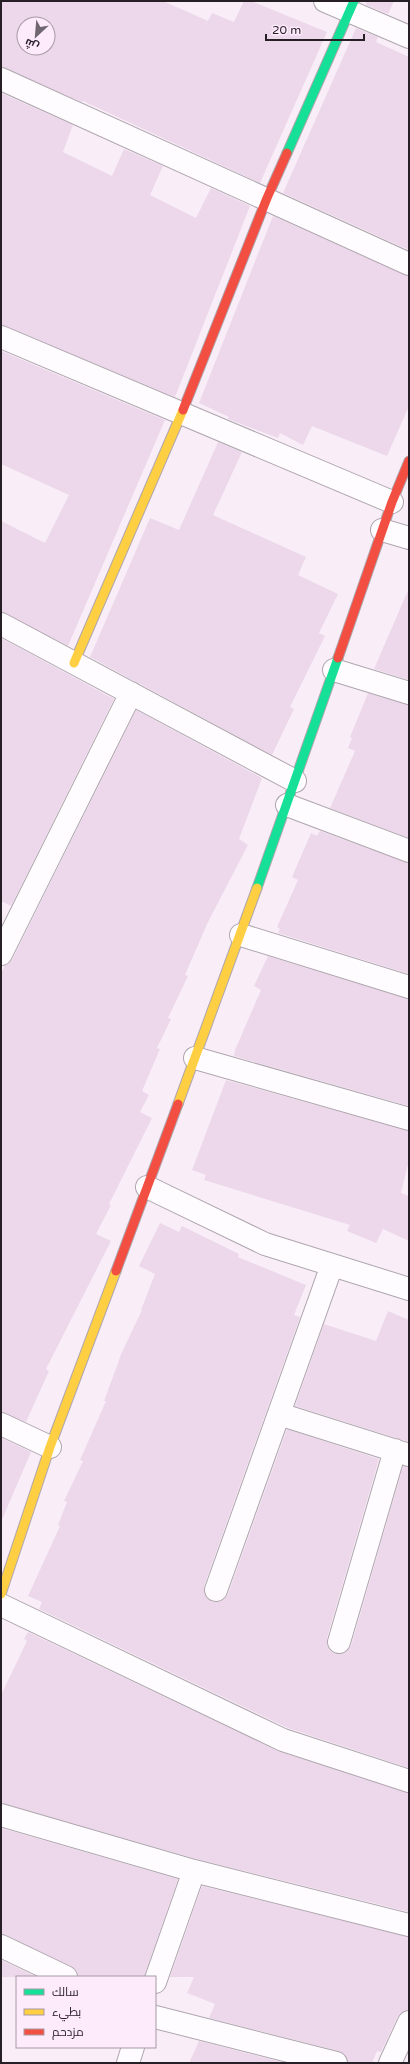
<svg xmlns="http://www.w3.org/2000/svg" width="410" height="2064" font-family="'Varela Round',Cairo,sans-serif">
<rect width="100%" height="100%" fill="#f9eef8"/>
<path fill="#ecd8ea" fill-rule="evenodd" d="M1,1H163L208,21L212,13L234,22L244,1H251L327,32L260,183L83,101L82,102L1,67ZM24,24H48V48H24Z
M366,1H394L388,14L366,5Z
M356,28L378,37L376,42L409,57V250L283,193Z
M1,93L73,125L63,152L112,176L124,149L163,166L150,195L196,218L211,188L250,206L175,397L1,325Z
M273,216L409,276V406L387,456L312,426L303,445L280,433L278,438L228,419L229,417L199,403Z
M1,351L165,420L68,646L1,612V521L45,543L69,495L1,464Z
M218,442L242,452L213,515L306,557L298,575L338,594L319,633L325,636L290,707L294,709L272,755L90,657L150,518L179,530Z
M409,588V680L374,669Z
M1,638L114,699L11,906L1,901Z
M368,693L409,705V838L330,808L355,751L348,748L352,738L350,737Z
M136,710L262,778L239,839L248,845L208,922L185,975L188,976L168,1018L171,1019L157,1048L160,1049L142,1091L149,1095L140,1112L152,1118L109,1204L111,1205L96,1234L111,1241L46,1369L49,1371L26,1422L1,1412V974L5,965L12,960Z
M320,831L409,863V974L278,933L280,929L277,927L298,880L292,877L311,833L317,836Z
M268,956L409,999V1106L234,1056L235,1050L261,990L254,986Z
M226,1080L409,1131V1160L401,1193L409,1196V1241L383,1229L376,1243L347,1231L350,1225L204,1180L206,1175L192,1170Z
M160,1223L179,1232L182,1226L239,1254L238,1257L306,1285L294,1315L300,1317L204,1586V1593L207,1598L212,1602H219L224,1599L228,1594L287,1429L379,1459L327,1638V1645L330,1651L336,1654H342L347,1651L351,1646L403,1466L409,1467V1768L288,1728L39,1609L42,1602L28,1596L60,1526L58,1525L67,1502L64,1501L83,1461L80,1460L106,1401H104L122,1352L142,1310H141L155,1274L139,1266Z
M388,1311L409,1320V1442L295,1406L324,1324L376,1341Z
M1,1438L31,1452L1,1522Z
M28,1632L278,1751L409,1793V1912L197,1859L1,1803V1695L27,1641L24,1639Z
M1,1828L178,1879L144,1977H78L76,1970L71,1966L1,1934Z
M202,1886L409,1937V2010L402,2012L398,2016L381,2052L377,2051L372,2063H348L345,2054L339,2051L209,2018L215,2004L187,1993L194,1977H170Z
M1,1960L37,1977H1Z
M199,2041L285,2063H189Z"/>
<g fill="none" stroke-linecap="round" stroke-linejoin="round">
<g stroke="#afa6ae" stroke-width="24">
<path id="street" d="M325,1L409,37
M1,79L409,264
M1,337L392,502
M382,530L409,538
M1,624L295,781
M334,670L409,693
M287,805L409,851
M241,935L409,987
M1,954L131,693
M195,1058L409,1119
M147,1187L265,1244L409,1289
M279,1414L409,1455
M1,1424L50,1447
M216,1590L332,1265
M1,1605L283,1740L409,1781
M339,1642L395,1450
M1,1815L194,1871L409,1925
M1,1946L66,1977
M155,1982L194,1871
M155,2017L336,2063
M128,2063L133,2047
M390,2063L409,2022"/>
</g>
<g stroke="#afa6ae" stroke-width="11">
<path id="fast" d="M287,153L354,1
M257,888L338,658"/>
</g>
<g stroke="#afa6ae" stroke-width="11">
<path id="slow" d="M74,663L183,410
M178,1104L257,888
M1,1594L50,1447L116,1271"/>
</g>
<g stroke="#afa6ae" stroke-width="11">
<path id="jam" d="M183,410L267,198L287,153
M338,658L392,502L409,461
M116,1271L178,1104"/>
</g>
<use href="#street" stroke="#fefcfe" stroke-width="22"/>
<use href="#fast" stroke="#16e098" stroke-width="9"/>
<use href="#slow" stroke="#ffcf43" stroke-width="9"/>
<use href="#jam" stroke="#f24e42" stroke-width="9"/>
</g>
<rect width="410" height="2064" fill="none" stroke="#271f26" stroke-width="4"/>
<rect x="16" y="1976" width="140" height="72" fill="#fdeafb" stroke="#a799a6"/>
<rect x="24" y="1989" width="20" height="6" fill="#16e098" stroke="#a799a6"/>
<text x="52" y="1996" font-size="12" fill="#271f26">سالك</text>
<rect x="24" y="2009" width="20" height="6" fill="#ffcf43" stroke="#a799a6"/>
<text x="52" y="2016" font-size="12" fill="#271f26">بطيء</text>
<rect x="24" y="2029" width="20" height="6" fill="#f24e42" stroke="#a799a6"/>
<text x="52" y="2036" font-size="12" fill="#271f26">مزدحم</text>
<g transform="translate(36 36) rotate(206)"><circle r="19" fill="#fdeafb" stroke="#a799a6"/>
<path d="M0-3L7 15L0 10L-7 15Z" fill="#706770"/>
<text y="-6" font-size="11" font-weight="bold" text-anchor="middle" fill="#271f26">ش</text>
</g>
<path d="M266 34v6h98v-6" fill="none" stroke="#271f26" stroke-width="2"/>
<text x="272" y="34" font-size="12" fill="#271f26" stroke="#fdeafb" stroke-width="3" paint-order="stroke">20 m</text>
</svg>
